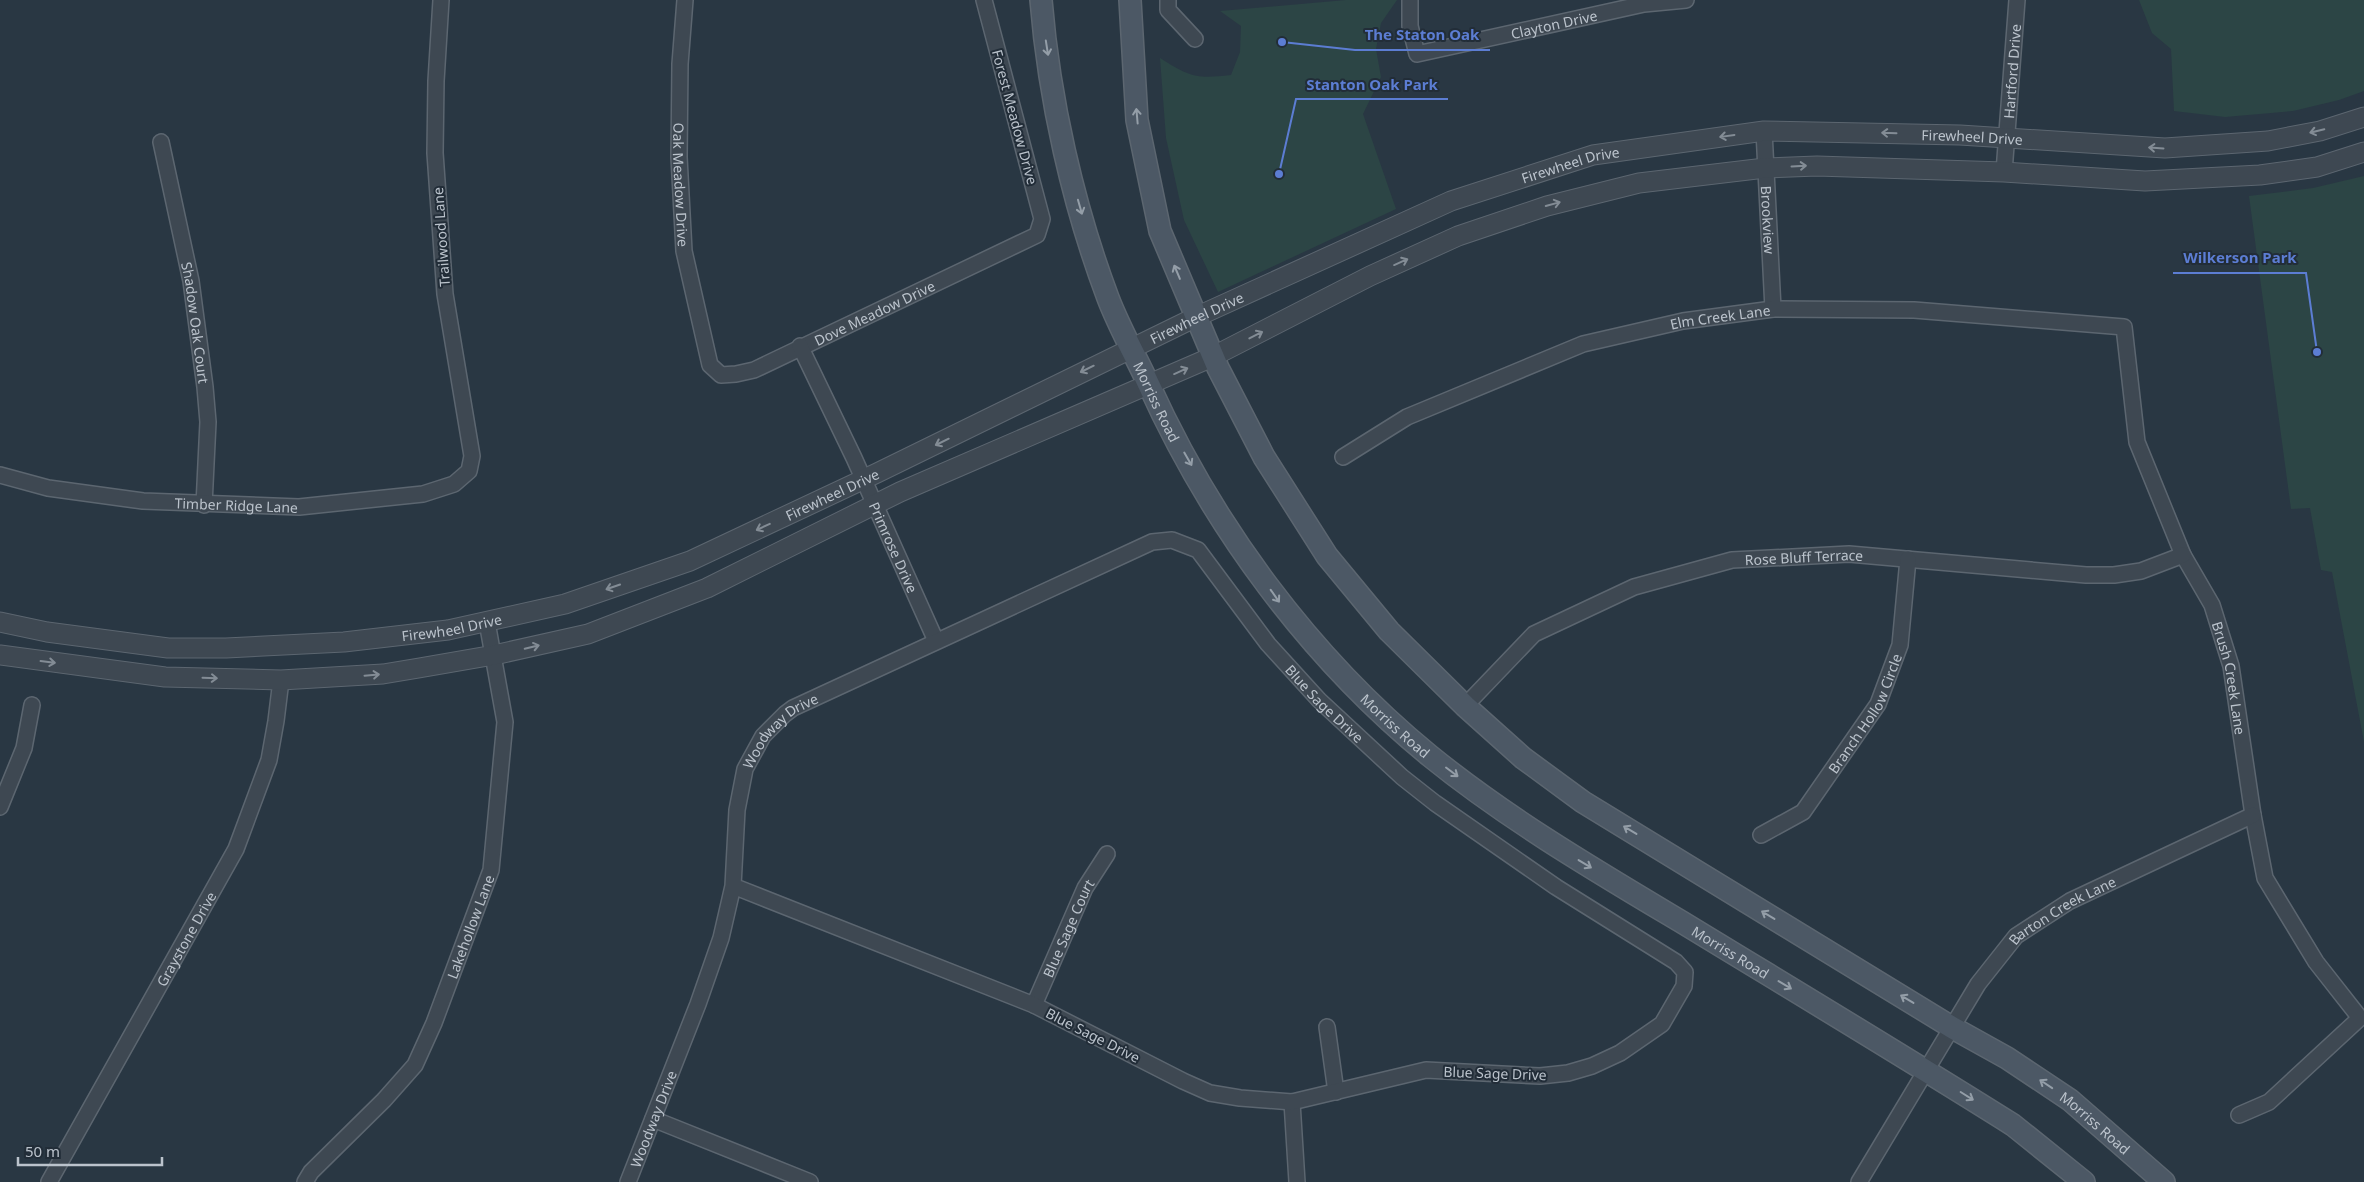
<svg xmlns="http://www.w3.org/2000/svg" width="2364" height="1182" font-family="'Noto Sans',sans-serif">
<rect width="100%" height="100%" fill="#293743"/>
<path fill="#2c4545" d="M1346,0H1397L1381,23L1376,49L1381,77L1363,114L1396,209L1218,292L1184,220L1166,138L1160,58C1190,77 1196,79 1231,75L1240,52L1241,26L1220,11Z
M2139,0H2364V91L2339,100L2293,111L2225,117L2174,111L2171,49L2152,33Z
M2364,176V742L2332,572L2321,570L2310,508L2291,509L2249,196L2313,188Z"/>
<g fill="none" stroke-linecap="round" stroke-linejoin="round">
<g stroke="#5c6670" stroke-width="18">
<g id="minor">
<path id="s1" d="M685,0L680,64L679,157L684,251L710,365L721,375L736,374L754,370L1037,235L1042,219L984,0"/>
<path d="M1168,0V10L1195,39"/>
<path id="s2" d="M1410,0V26L1417,54L1644,4L1686,0"/>
<path id="s3" d="M1764,131L1773,309"/>
<path id="s4" d="M161,142L191,281L205,387L208,422L204,505"/>
<path id="s5" d="M2004,172L2017,0"/>
<path id="s6" d="M800,346L854,458L936,641"/>
<path id="s7" d="M1343,457L1407,417L1583,344L1683,321L1773,309L1914,310L2124,327L2137,442L2183,555L2212,605L2231,666L2253,815L2265,878L2316,962L2360,1018L2269,1102L2239,1115"/>
<path id="s8" d="M0,475L48,488L143,501L299,507L423,494L454,484L469,471L472,456L445,294L435,153L436,81L441,0"/>
<path id="s9" d="M1465,706L1534,634L1634,587L1732,560L1849,554L2086,575H2114L2141,571L2183,555"/>
<path d="M0,807L24,748L32,705"/>
<path id="s10" d="M1761,835L1803,812L1878,704L1900,645L1908,559"/>
<path id="s11" d="M1034,1005L1085,888L1107,854"/>
<path d="M1327,1027L1336,1092"/>
<path d="M1292,1102L1297,1182"/>
<path d="M653,1119L810,1182"/>
<path id="s12" d="M49,1182L236,849L269,760L276,721L281,680"/>
<path id="s13" d="M305,1182L311,1172L384,1100L415,1065L434,1023L491,870L505,722L487,622"/>
<path id="s14" d="M628,1182L698,1004L721,938L733,886L737,810L745,769L763,736L785,714L793,708L1152,542L1172,540L1198,550L1268,644L1319,700L1402,777L1435,803L1556,887L1676,962L1685,972L1684,986L1662,1024L1620,1053L1592,1066L1568,1073L1540,1076L1426,1070L1292,1102L1240,1098L1210,1093L1183,1081L1034,1005L733,886"/>
<path id="s15" d="M1859,1182L1978,984L2016,936L2070,901L2253,815"/>
</g>
</g>
<g stroke="#5c6670" stroke-width="21">
<g id="tertiary">
<path id="s16" d="M0,622L47,632L168,648H226L344,642L448,630L565,604L690,561L877,473L1196,317L1451,201L1593,155L1764,131L1960,135L2165,148L2268,141L2320,131L2364,117"/>
<path d="M0,655L165,677L281,680L383,674L419,668L494,655L588,634L707,588L900,492L1212,357L1370,276L1458,236L1547,206L1639,183L1765,168L1817,166L2004,172L2145,181L2260,175L2317,167L2364,152"/>
</g>
</g>
<g stroke="#5c6670" stroke-width="24">
<g id="secondary">
<path id="s17" d="M1041,0C1049,99 1073,205 1108,298C1119,327 1135,355 1148,383C1212,525 1309,657 1430,756C1509,820 1598,872 1685,924C1795,991 1905,1057 2013,1125L2084,1182"/>
<path id="s18" d="M1130,0L1137,120L1160,231L1218,368L1264,457L1327,556L1389,631L1465,706L1523,758L1583,802L1953,1028L2007,1058L2070,1100L2164,1182"/>
</g>
</g>
<use href="#minor" stroke="#3e4852" stroke-width="15"/>
<use href="#tertiary" stroke="#3e4852" stroke-width="19"/>
<use href="#secondary" stroke="#4c5865" stroke-width="21"/>
</g>
<defs><path id="oneway-shaft" d="M-6 0H5M1.5-3L5.5 0L1.5 3" fill="none" stroke-width="1.6" stroke-linecap="round" stroke-linejoin="round" transform="scale(1.25)"/></defs>
<g stroke="#949ea8">
<use href="#oneway-shaft" transform="translate(1047 48) rotate(81)"/>
<use href="#oneway-shaft" transform="translate(1137 116) rotate(-95)"/>
<use href="#oneway-shaft" transform="translate(1080 207) rotate(74)"/>
<use href="#oneway-shaft" transform="translate(1177 272) rotate(-113)"/>
<use href="#oneway-shaft" transform="translate(1188 459) rotate(60)"/>
<use href="#oneway-shaft" transform="translate(1275 596) rotate(55)"/>
<use href="#oneway-shaft" transform="translate(1452 772) rotate(37)"/>
<use href="#oneway-shaft" transform="translate(1630 830) rotate(-149)"/>
<use href="#oneway-shaft" transform="translate(1585 864) rotate(31)"/>
<use href="#oneway-shaft" transform="translate(1768 915) rotate(-149)"/>
<use href="#oneway-shaft" transform="translate(1785 985) rotate(31)"/>
<use href="#oneway-shaft" transform="translate(1907 999) rotate(-149)"/>
<use href="#oneway-shaft" transform="translate(2046 1084) rotate(-146)"/>
<use href="#oneway-shaft" transform="translate(1967 1096) rotate(32)"/>
</g>
<g stroke="#838c95">
<use href="#oneway-shaft" transform="translate(2317 131) rotate(167)"/>
<use href="#oneway-shaft" transform="translate(1889 133) rotate(-178)"/>
<use href="#oneway-shaft" transform="translate(1727 136) rotate(172)"/>
<use href="#oneway-shaft" transform="translate(2156 148) rotate(-176)"/>
<use href="#oneway-shaft" transform="translate(1799 166) rotate(-3)"/>
<use href="#oneway-shaft" transform="translate(1553 204) rotate(-15)"/>
<use href="#oneway-shaft" transform="translate(1401 262) rotate(-24)"/>
<use href="#oneway-shaft" transform="translate(1256 335) rotate(-27)"/>
<use href="#oneway-shaft" transform="translate(1087 369) rotate(154)"/>
<use href="#oneway-shaft" transform="translate(1181 371) rotate(-24)"/>
<use href="#oneway-shaft" transform="translate(942 442) rotate(154)"/>
<use href="#oneway-shaft" transform="translate(763 527) rotate(155)"/>
<use href="#oneway-shaft" transform="translate(613 587) rotate(161)"/>
<use href="#oneway-shaft" transform="translate(532 647) rotate(-13)"/>
<use href="#oneway-shaft" transform="translate(48 662) rotate(7)"/>
<use href="#oneway-shaft" transform="translate(372 675) rotate(-5)"/>
<use href="#oneway-shaft" transform="translate(210 678) rotate(2)"/>
</g>
<g text-anchor="middle" dominant-baseline="central" stroke-width="4" stroke-linejoin="round" paint-order="stroke">
<g font-size="14" fill="#bbc3cc" stroke="#222d38">
<text stroke="none"><textPath href="#s2" startOffset="195">Clayton Drive</textPath></text>
<text stroke="none"><textPath href="#s5" startOffset="101">Hartford Drive</textPath></text>
<text transform="translate(1015 117) rotate(75)">Forest Meadow Drive</text>
<text stroke="none"><textPath href="#s16" startOffset="2075">Firewheel Drive</textPath></text>
<text stroke="none"><textPath href="#s16" startOffset="1670">Firewheel Drive</textPath></text>
<text stroke="none"><textPath href="#s1" startOffset="185">Oak Meadow Drive</textPath></text>
<text stroke="none"><textPath href="#s3" startOffset="89">Brookview</textPath></text>
<text transform="translate(441 237) rotate(-94)">Trailwood Lane</text>
<text stroke="none"><textPath href="#s1" startOffset="550">Dove Meadow Drive</textPath></text>
<text stroke="none"><textPath href="#s16" startOffset="1265">Firewheel Drive</textPath></text>
<text stroke="none"><textPath href="#s7" startOffset="406">Elm Creek Lane</textPath></text>
<text stroke="none"><textPath href="#s4" startOffset="184">Shadow Oak Court</textPath></text>
<text stroke="none"><textPath href="#s17" startOffset="421">Morriss Road</textPath></text>
<text stroke="none"><textPath href="#s16" startOffset="860">Firewheel Drive</textPath></text>
<text stroke="none"><textPath href="#s8" startOffset="239">Timber Ridge Lane</textPath></text>
<text stroke="none"><textPath href="#s6" startOffset="222">Primrose Drive</textPath></text>
<text stroke="none"><textPath href="#s9" startOffset="384">Rose Bluff Terrace</textPath></text>
<text stroke="none"><textPath href="#s16" startOffset="455">Firewheel Drive</textPath></text>
<text stroke="none"><textPath href="#s7" startOffset="1182">Brush Creek Lane</textPath></text>
<text stroke="none"><textPath href="#s14" startOffset="1154">Blue Sage Drive</textPath></text>
<text stroke="none"><textPath href="#s10" startOffset="165">Branch Hollow Circle</textPath></text>
<text stroke="none"><textPath href="#s17" startOffset="826">Morriss Road</textPath></text>
<text stroke="none"><textPath href="#s14" startOffset="486">Woodway Drive</textPath></text>
<text stroke="none"><textPath href="#s15" startOffset="345">Barton Creek Lane</textPath></text>
<text stroke="none"><textPath href="#s13" startOffset="310">Lakehollow Lane</textPath></text>
<text stroke="none"><textPath href="#s11" startOffset="84">Blue Sage Court</textPath></text>
<text stroke="none"><textPath href="#s12" startOffset="279">Graystone Drive</textPath></text>
<text stroke="none"><textPath href="#s17" startOffset="1231">Morriss Road</textPath></text>
<text transform="translate(1093 1035) rotate(27)">Blue Sage Drive</text>
<text transform="translate(1495 1073) rotate(2)">Blue Sage Drive</text>
<text stroke="none"><textPath href="#s14" startOffset="68">Woodway Drive</textPath></text>
<text stroke="none"><textPath href="#s18" startOffset="1561">Morriss Road</textPath></text>
</g>
</g>
<path fill="none" stroke="#5c7dd3" stroke-width="2" d="M1282 42L1355 50H1490M1279 174L1296 99H1448M2317 352L2306 273H2173"/>
<g fill="#5c7dd3" stroke="#222d38" stroke-width="2">
<circle cx="1282" cy="42" r="5"/>
<circle cx="1279" cy="174" r="5"/>
<circle cx="2317" cy="352" r="5"/>
</g>
<g font-size="15" text-anchor="middle" font-weight="bold" fill="#5c7dd3" stroke="#222d38" stroke-width="4" stroke-linejoin="round" paint-order="stroke">
<text x="1422" y="40">The Staton Oak</text>
<text x="1372" y="90">Stanton Oak Park</text>
<text x="2240" y="263">Wilkerson Park</text>
</g>
<path d="M18 1157v8h144v-8" fill="none" stroke="#bbc3cc" stroke-width="2.5"/>
<text x="25" y="1157" font-size="15" fill="#bbc3cc" stroke="#222d38" stroke-width="4" paint-order="stroke">50 m</text>
</svg>
